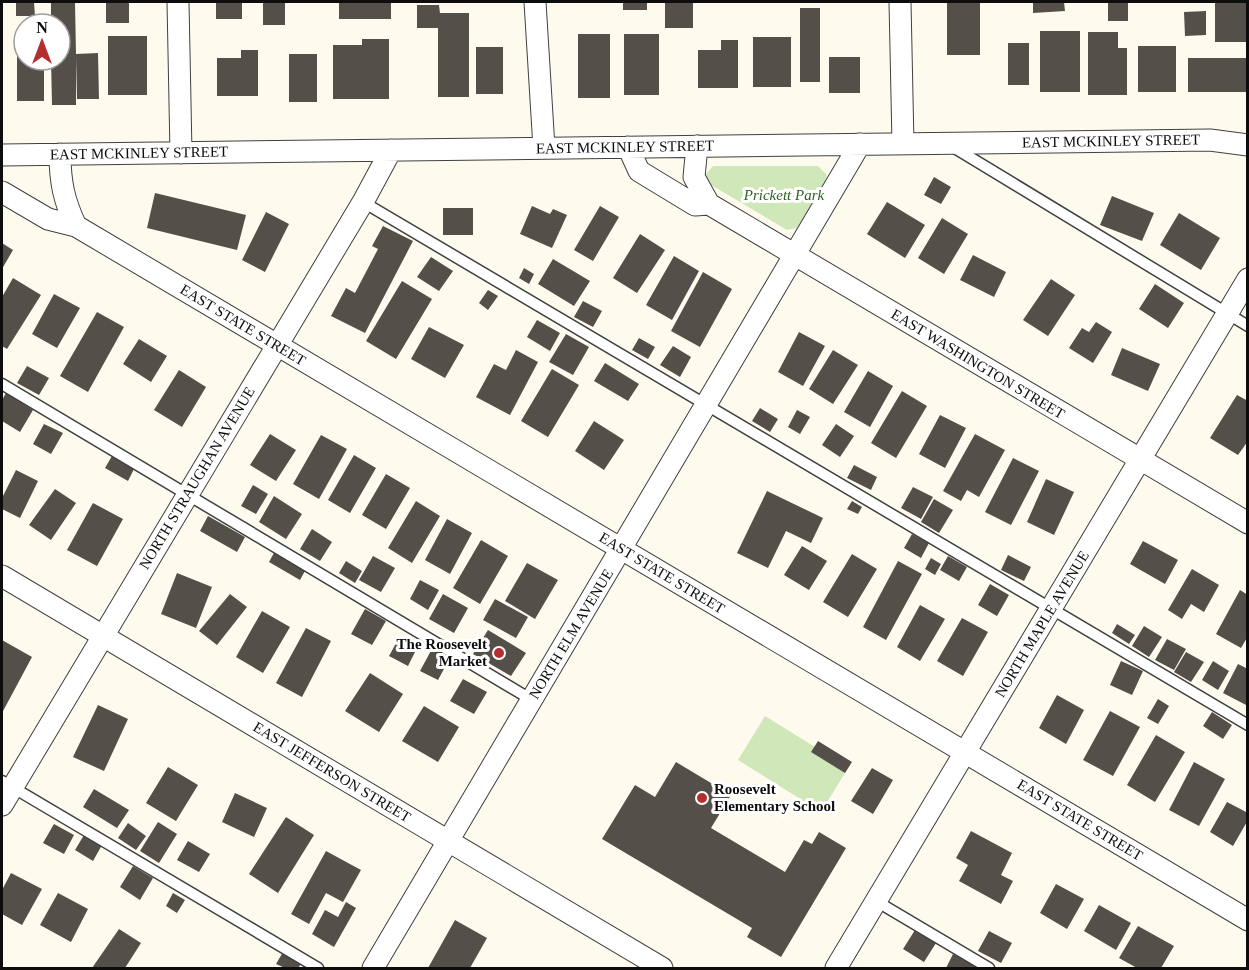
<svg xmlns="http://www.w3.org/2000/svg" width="1249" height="970" font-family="'Times New Roman',serif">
<rect width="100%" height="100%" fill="#fefbee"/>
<path fill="#d0e7ba" d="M713,166H818L827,175L825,181L797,228L787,230L706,182L705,175Z
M765,716L815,747L845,773L821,812L738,760Z"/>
<path fill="#554f4a" d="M16,2H34L35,16H16Z
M51,2H75L76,54L98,53L99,99H77L76,57V105H52L51,60H60V24H51Z
M106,2H129V23H106Z
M216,2H242V19H216Z
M263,2H285V25H263Z
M339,2H391V19H339Z
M623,2H647V10H623Z
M665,2H693V28H665Z
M947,2H980V55H947Z
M1033,2H1064L1065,11L1033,13Z
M1108,2H1128V21H1108Z
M1215,2H1248V42H1215Z
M417,5H439L440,13H469V97H438V28H417Z
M800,8H820V82H800Z
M1206,11V35L1185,36L1184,12Z
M1040,31H1080V92H1040Z
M1088,32H1118V48H1127V95H1088Z
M578,34H610V98H578Z
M624,34H659V95H624Z
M108,36H147V95H108Z
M753,37H791V87H753Z
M362,39H389V99H333V45H362Z
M721,40H738V88H698V50H721Z
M1008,43H1029V85H1008Z
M1138,46H1176V92H1138Z
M476,47H503V94H476Z
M241,50H258V96H217V58H241Z
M289,54H317V102H289Z
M17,55H24V60H44V101H17Z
M829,57H860V93H829Z
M1188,58H1248V92H1188Z
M934,177L951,187L941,204L924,195Z
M155,193L246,215L237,250L147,228Z
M1112,196L1154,213L1142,241L1100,225Z
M887,202L925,225L905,258L867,234Z
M532,206L550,214L553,209L567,215L552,248L520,234Z
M600,206L619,217L593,261L574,250Z
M443,208H473V235H443Z
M266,212L289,224L265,272L242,260Z
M1179,213L1220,238L1201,270L1160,245Z
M942,218L968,234L944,274L918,258Z
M383,226L413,241L365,333L331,316L346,288L355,293L378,249L372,246Z
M640,234L665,250L637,293L613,278Z
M2,243L13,250L2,269Z
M973,255L1006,272L994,297L960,280Z
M674,256L699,271L672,320L646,305Z
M431,257L453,271L439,291L417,277Z
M553,259L590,281L574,306L538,284Z
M524,268L534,274L529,284L519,278Z
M703,272L732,289L700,347L671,331Z
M13,278L41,295L7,349L2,346V297Z
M1051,279L1075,295L1048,336L1023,320Z
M402,281L432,299L396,359L366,341Z
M1155,284L1184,303L1168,328L1139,309Z
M488,290L498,296L488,310L479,303Z
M54,294L80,308L57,348L32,334Z
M583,301L602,311L593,327L574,317Z
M97,312L124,327L88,392L60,376Z
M537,320L560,333L550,351L527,337Z
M1096,322L1112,332L1093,363L1069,348L1082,328L1089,332Z
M429,327L464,345L445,378L411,359Z
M799,332L825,346L803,386L778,372Z
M566,334L589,347L573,375L549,362Z
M639,338L655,347L648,359L632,350Z
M139,339L167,356L151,382L123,364Z
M673,346L691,357L680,377L660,365Z
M1122,348L1160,364L1148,391L1111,375Z
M516,350L538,362L510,415L476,397L494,364L506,370Z
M833,350L858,365L833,404L809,389Z
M605,363L639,384L628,401L594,381Z
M27,366L49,378L39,395L17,383Z
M552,369L579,385L548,437L521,421Z
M179,370L206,387L182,427L154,410Z
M868,371L893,386L870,427L844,412Z
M902,391L927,406L896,458L871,443Z
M6,393L33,410L20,432L2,421V400Z
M1237,395L1248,401V441L1238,455L1210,438Z
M760,408L778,419L770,432L752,421Z
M797,410L810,417L800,434L788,427Z
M940,415L966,428L945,468L919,454Z
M594,421L624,440L604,470L575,451Z
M44,424L63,433L51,454L33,444Z
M836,424L854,436L840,457L822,445Z
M270,434L296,450L276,481L250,465Z
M975,434L1005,450L979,497L967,490L961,501L943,491Z
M321,435L347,449L319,499L293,484Z
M354,455L376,468L350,513L328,500Z
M112,456L134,469L128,481L105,468Z
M1013,458L1039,471L1011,525L985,512Z
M854,465L877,477L871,490L847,478Z
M16,470L38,481L20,518L2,509V498Z
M386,474L410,488L386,529L362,515Z
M1046,479L1074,492L1054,535L1027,522Z
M253,485L268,494L256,514L241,506Z
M913,487L933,497L921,519L901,508Z
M55,489L76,503L51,540L29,525Z
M767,491L823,518L811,543L786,531L768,568L737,553Z
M274,496L302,514L286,539L259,522Z
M934,499L953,510L939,533L921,522Z
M416,501L440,516L412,563L388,548Z
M852,501L862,507L858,514L847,509Z
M93,503L123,519L97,566L67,550Z
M208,516L245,537L237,552L200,531Z
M447,519L472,533L450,574L425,560Z
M312,529L332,542L320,561L300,549Z
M912,534L929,543L921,558L904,548Z
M481,540L508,556L480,604L453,588Z
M1143,541L1178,560L1165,584L1130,564Z
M802,546L827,561L809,590L784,575Z
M275,551L306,569L300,580L269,562Z
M852,554L877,569L848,617L823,602Z
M1008,555L1031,567L1024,581L1001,570Z
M373,556L395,568L381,592L359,580Z
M948,556L967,567L959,581L940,570Z
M931,558L941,564L935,575L925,569Z
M346,561L362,571L355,583L339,573Z
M898,561L922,574L886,640L863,627Z
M527,563L558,580L535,619L505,601Z
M1192,569L1219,585L1204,612L1191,604L1182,619L1168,610Z
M177,573L212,587L196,628L161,614Z
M420,580L439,590L428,610L410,599Z
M990,584L1009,595L997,616L978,605Z
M1240,590L1248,595V636L1241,648L1216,634Z
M230,594L247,607L217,645L199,631Z
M443,594L468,608L454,633L429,619Z
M495,599L528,617L516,638L483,620Z
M920,605L945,619L920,661L897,647Z
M365,609L386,621L372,645L351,634Z
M262,611L290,627L263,673L236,657Z
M962,618L988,632L963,676L937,661Z
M1117,624L1135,635L1129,644L1112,633Z
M1144,626L1162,637L1149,657L1132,646Z
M306,628L331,641L302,697L276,683Z
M488,630L526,653L511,676L473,654Z
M400,636L418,646L408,666L389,656Z
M1167,639L1186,649L1174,670L1155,660Z
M2,640L32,657L2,713Z
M433,647L451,656L438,680L420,671Z
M1186,652L1204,662L1191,682L1174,672Z
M1121,661L1143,671L1132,695L1110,685Z
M1213,661L1229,671L1218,690L1202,680Z
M1238,664L1248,669V706L1223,693Z
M370,673L403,694L379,732L345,711Z
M463,679L487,692L474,714L450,701Z
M1057,695L1084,710L1066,744L1039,728Z
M1158,699L1169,706L1158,724L1147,718Z
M98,705L128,719L104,771L73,757Z
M424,706L459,727L438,762L402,741Z
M1110,711L1140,727L1113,776L1083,760Z
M1212,712L1232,725L1223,739L1203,726Z
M1156,735L1185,752L1155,802L1127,785Z
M818,741L852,762L845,773L811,752Z
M676,762L731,795L711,828L785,872L804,840L812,844L819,832L846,848L781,957L747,937L752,928L602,839L635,785L655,797Z
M1194,762L1225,779L1199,826L1169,810Z
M168,767L198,785L176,821L146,803Z
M872,768L893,780L873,814L851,801Z
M94,789L129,810L117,828L83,807Z
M235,793L267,808L254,837L222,822Z
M1227,802L1248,813V820L1233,846L1210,832Z
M286,817L314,835L278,893L249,874Z
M158,822L177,834L159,863L140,851Z
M128,823L146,836L136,850L118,838Z
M54,824L74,835L64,854L43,843Z
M971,831L1012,853L1001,875L1013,881L1001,904L959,881L968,865L956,858Z
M84,835L102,845L93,861L75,850Z
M188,841L210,854L199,872L177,860Z
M326,851L361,870L343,902L326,893L309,924L291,914Z
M133,866L153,878L140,900L120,887Z
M11,873L42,889L22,925L2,914V890Z
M1056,884L1084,899L1067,929L1040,913Z
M58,893L88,909L71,942L40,925Z
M173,893L185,900L177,913L166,906Z
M346,902L356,908L334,947L312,934L325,910L338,917Z
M1099,905L1131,923L1116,950L1084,931Z
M455,920L487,938L470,968H428Z
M1138,926L1174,946L1161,968H1137L1119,958Z
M119,929L141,943L125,968H92Z
M915,930L936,943L924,962L903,949Z
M989,931L1012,943L1001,963L978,951Z
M283,952L301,964L298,968H285L276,964Z
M953,954L979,968H946Z"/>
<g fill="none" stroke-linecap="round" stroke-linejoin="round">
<g stroke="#404040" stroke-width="13">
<path id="lane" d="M953,147L1248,326
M363,202L1248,725
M2,384L532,700
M2,781L318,968
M876,901L989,968"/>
</g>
<g stroke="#404040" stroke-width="23">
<path id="street" d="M178,2L181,153
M535,2L544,148
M900,2L903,144
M628,147L639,171L695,205L709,204L694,177L697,146
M2,155L1210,140L1248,145
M2,192L48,219L76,226C64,201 60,182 60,154
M709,204L1248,523
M76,226L1248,920
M2,576L662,968
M2,805L363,202L391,150
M373,968L860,144
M836,968L1248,279"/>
</g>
<use href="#lane" stroke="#fff" stroke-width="10"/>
<use href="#street" stroke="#fff" stroke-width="21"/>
</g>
<g fill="#b62d2f" stroke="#fff" stroke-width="2">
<circle cx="499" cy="653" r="6"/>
<circle cx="702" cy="798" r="6"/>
</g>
<g text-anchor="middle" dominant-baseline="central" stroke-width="6" stroke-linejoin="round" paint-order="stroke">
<g font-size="15" fill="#0d0d0d" stroke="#fff">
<text transform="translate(1111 141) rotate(-1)">EAST MCKINLEY STREET</text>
<text transform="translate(625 147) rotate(-1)">EAST MCKINLEY STREET</text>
<text transform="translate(139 153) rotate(-1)">EAST MCKINLEY STREET</text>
<text transform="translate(243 325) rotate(31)">EAST STATE STREET</text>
<text transform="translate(978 364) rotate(31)">EAST WASHINGTON STREET</text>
<text transform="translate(197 478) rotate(-59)">NORTH STRAUGHAN AVENUE</text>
<text transform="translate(662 573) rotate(31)">EAST STATE STREET</text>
<text transform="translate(1042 624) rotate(-59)">NORTH MAPLE AVENUE</text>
<text transform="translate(571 634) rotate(-59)">NORTH ELM AVENUE</text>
<text transform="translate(332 772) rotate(31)">EAST JEFFERSON STREET</text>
<text transform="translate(1080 820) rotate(31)">EAST STATE STREET</text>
</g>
<g font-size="15" font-style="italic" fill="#2c6221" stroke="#fff">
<text x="784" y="195">Prickett Park</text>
</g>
<g font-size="15" font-weight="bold" fill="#0d0d0d" stroke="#fff" text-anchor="end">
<text x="487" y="644">The Roosevelt<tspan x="487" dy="17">Market</tspan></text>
<text x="714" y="789" text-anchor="start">Roosevelt<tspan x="714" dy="17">Elementary School</tspan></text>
</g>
</g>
<rect width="1249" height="970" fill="none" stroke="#0d0d0d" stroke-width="6"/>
<g transform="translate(42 42)"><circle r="28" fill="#ffffff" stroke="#9e9e9e" stroke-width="1.5"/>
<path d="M0-4.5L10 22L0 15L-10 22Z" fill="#b62d2f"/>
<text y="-9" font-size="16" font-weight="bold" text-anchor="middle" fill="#0d0d0d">N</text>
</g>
</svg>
